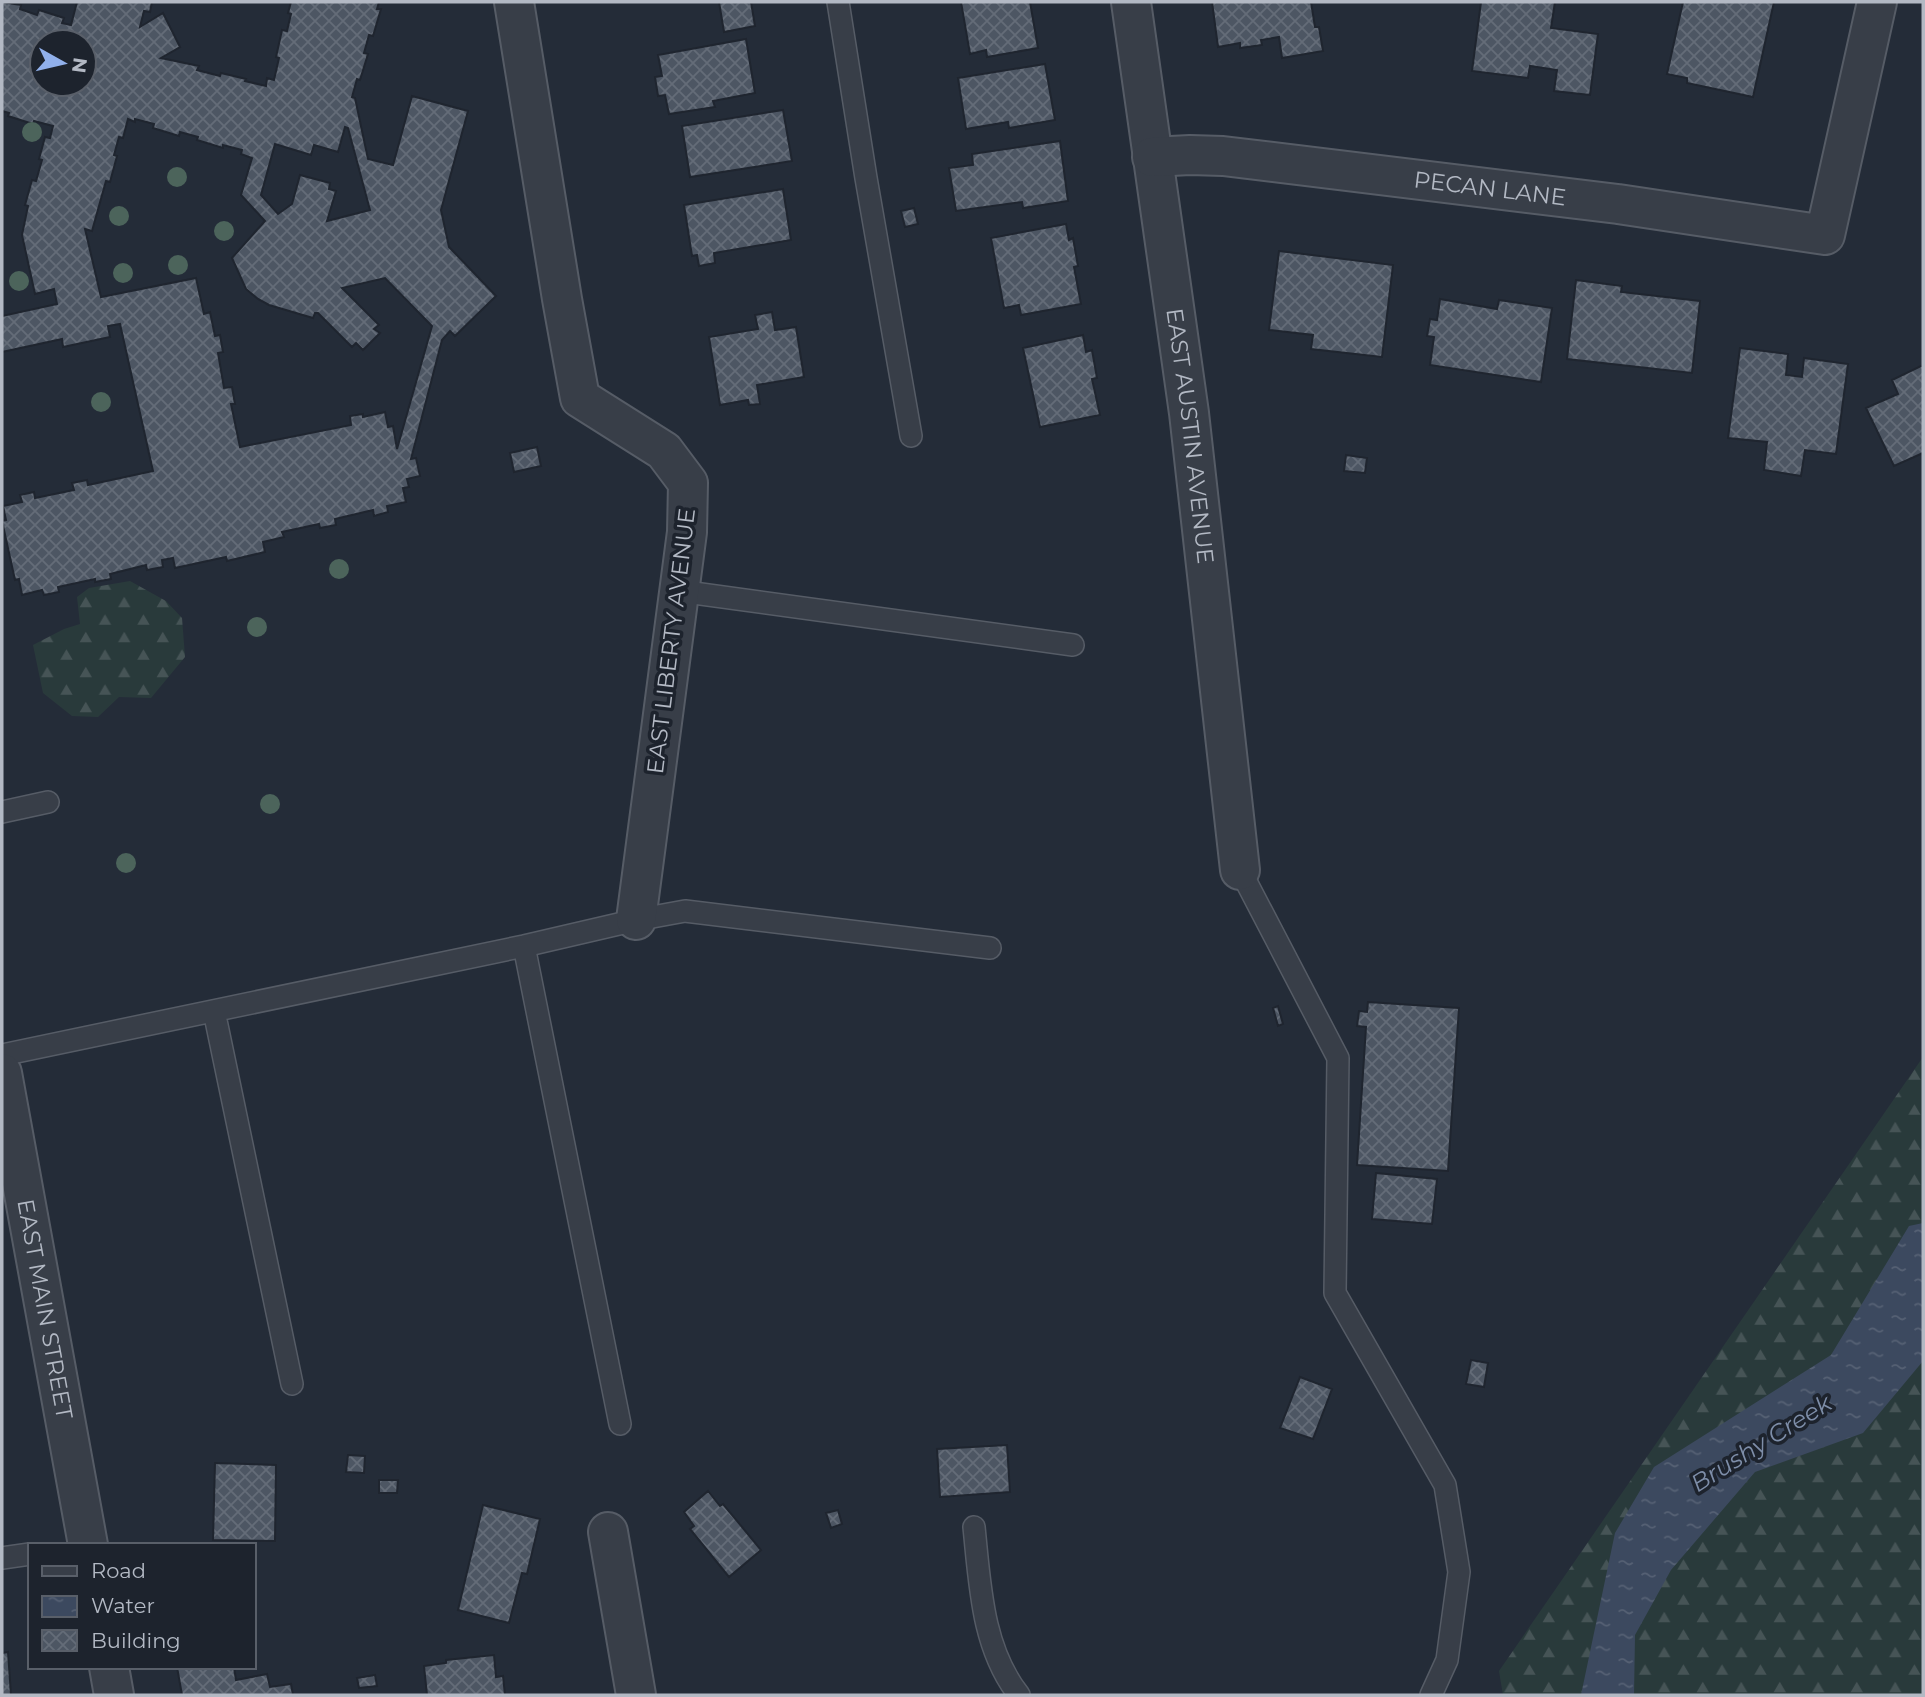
<svg xmlns="http://www.w3.org/2000/svg" width="1925" height="1697" font-family="Montserrat,sans-serif">
<defs>
<pattern id="forest-firs" width="22" height="20" patternUnits="userSpaceOnUse" patternTransform="scale(1.75)"><rect width="22" height="20" fill="#293a3b"/><path d="M5 1l3.5 6h-7zM16 11l3.5 6h-7z" fill="#465456"/></pattern>
<pattern id="water-ripples" width="26" height="14" patternUnits="userSpaceOnUse" patternTransform="scale(1.75)"><rect width="26" height="14" fill="#3c495f"/><path d="M2 4q2-2 4 0t4 0M15 11q2-2 4 0t4 0" fill="none" stroke="#566174"/></pattern>
<pattern id="building-cross-hatch" width="8" height="8" patternUnits="userSpaceOnUse" patternTransform="scale(1.75)"><rect width="8" height="8" fill="#4d5663"/><path d="M0 0l8 8M0 8l8-8" fill="none" stroke="#646c78"/></pattern>
</defs>
<rect width="100%" height="100%" fill="#242c38"/>
<path fill="url(#forest-firs)" d="M130,581L166,601L182,618L185,657L151,698L119,697L98,717L72,716L43,693L33,645L64,629L80,624L77,597L89,588Z
M1923,1057V1695H1503L1499,1671Z"/>
<path fill="url(#water-ripples)" d="M1923,1223V1361L1863,1433L1755,1472L1671,1570L1635,1635L1634,1695H1581L1615,1533L1654,1467L1831,1355L1909,1226Z"/>
<path fill="url(#building-cross-hatch)" stroke="#1f252f" stroke-width="2" fill-rule="evenodd" d="M2,2L21,5L20,9L37,15L39,10L64,18L62,23L71,25L77,2H152L150,12L144,11L140,27L163,13L180,47L161,58L199,66L197,70L220,76L221,73L246,79L245,81L266,86L267,78L274,80L279,58L276,57L282,30L287,31L291,14L288,13L291,2H379L377,9H381L373,36L369,35L364,53L368,54L360,80L357,79L352,97L355,98L368,159L393,165L412,96L468,111L441,210L449,247L496,296L455,336L450,331L442,340L411,459L416,458L420,476L407,479L409,487L403,488L406,502L387,506L388,512L374,516L373,510L335,519L336,525L320,528L319,524L282,532L284,537L263,542L265,552L227,561L226,557L175,568L173,558L162,560L163,567L147,570L146,565L110,574L111,579L95,582V579L58,587L59,592L44,595L42,590L22,595L19,579L15,580L2,521L6,520L3,506L22,502L20,495L34,492L35,498L74,490L72,483L87,480L88,485L153,471L120,324L108,326L110,337L63,347L62,339L2,352V316L57,304L54,289L35,294L22,235L28,206L25,205L32,180L36,181L42,160L39,159L45,137L50,138L53,126L34,121L33,124L8,116L9,113L2,111ZM42,42H84V84H42ZM128,119L135,122V119L154,124L153,128L179,136L180,132L198,137L197,140L223,148V145L242,150L241,154L252,158L241,195L265,221L232,258L246,289L258,299L269,305L313,318L315,313H318L352,347L356,343L363,350L380,333L374,329L379,325L342,288L385,278L432,326L397,449L393,426L388,427L385,412L363,417V414L350,416L351,425L240,447L231,404H235L232,387L224,388L218,353L223,352L220,335L215,336L210,312L204,314L196,278L101,297L85,229L92,231L106,181L110,182L117,156L114,155L119,137L123,138ZM345,127L348,128L370,210L327,221L336,191L329,189L330,183L300,175L292,204L278,214L261,195L275,144L311,155L314,145L338,152Z
M719,2H751L755,26L724,32Z
M961,2H1030L1038,48L987,57L986,50L970,54Z
M1212,2H1311L1315,27H1319L1323,51L1282,58L1279,37L1261,40L1262,45L1240,48V43L1218,47Z
M1481,2H1555L1551,28L1598,34L1590,95L1554,91L1557,70L1530,66L1528,78L1472,71Z
M1683,2H1774L1753,97L1687,83V78L1667,74Z
M746,39L755,93L713,101L715,107L669,114L665,95L658,96L655,77L662,76L658,55Z
M1045,64L1055,120L1009,128L1008,122L966,129L958,78Z
M783,110L792,161L690,177L682,126Z
M1060,141L1068,201L1023,208L1022,202L956,211L949,168L973,165L972,154Z
M783,189L791,240L714,253L715,263L699,266L697,255L692,256L684,205Z
M914,208L918,224L905,227L901,211Z
M1066,224L1069,240L1073,238L1078,266L1074,267L1081,304L1021,315L1019,305L1004,308L991,238Z
M1279,251L1393,265L1382,357L1311,349L1313,335L1269,330Z
M1576,280L1622,286L1621,292L1700,301L1692,373L1567,359Z
M1440,299L1497,309L1499,300L1552,308L1541,382L1430,365L1434,337L1427,336L1430,319L1437,320Z
M772,312L775,330L796,327L804,377L757,385L760,404L749,405L748,400L720,405L709,337L758,329L755,315Z
M1083,335L1086,352L1092,350L1097,378L1092,379L1100,415L1040,427L1023,348Z
M1740,348L1788,354L1786,375L1802,377L1804,358L1848,364L1836,454L1805,450L1801,476L1764,470L1767,442L1728,438Z
M1923,365V453L1894,466L1866,408L1898,394L1892,380Z
M537,447L541,466L514,472L510,453Z
M1346,455L1367,458L1365,473L1344,471Z
M1368,1002L1459,1008L1448,1171L1357,1165L1366,1027L1357,1026L1359,1011L1367,1012Z
M1278,1006L1283,1024L1278,1026L1273,1008Z
M1376,1173L1437,1179L1432,1224L1372,1219Z
M1471,1360L1488,1363L1484,1387L1466,1384Z
M1300,1377L1332,1389L1313,1439L1280,1428Z
M1007,1445L1010,1492L940,1497L937,1449Z
M348,1455L365,1456L364,1473L346,1472Z
M215,1463L276,1465L275,1541L213,1540Z
M379,1480H398L397,1493H379Z
M708,1491L720,1506L723,1504L761,1550L729,1577L690,1529L694,1526L684,1512Z
M483,1505L540,1519L527,1574L522,1573L509,1623L458,1610Z
M838,1510L842,1524L831,1528L826,1513Z
M8,1652L11,1695H2V1653Z
M494,1655L496,1677L503,1676L505,1695H427L424,1666L446,1663V1660Z
M177,1667H234L236,1680L267,1674L270,1687L291,1684L293,1695H182Z
M375,1675L377,1686L359,1688L357,1678Z"/>
<g fill="none" stroke-linecap="round" stroke-linejoin="round">
<g stroke="#565c66" stroke-width="24">
<path id="service" d="M838,2L866,178L911,436
M679,591L1073,645
M2,812L48,802
M1240,870L1338,1058L1335,1293L1445,1485L1459,1572L1447,1660L1431,1695
M524,946L620,1424
M214,1011L292,1384
M2,1055L524,946L636,920L685,911L990,948
M974,1527C980,1585 982,1648 1019,1695
M2,1558L30,1554"/>
</g>
<g stroke="#565c66" stroke-width="42">
<g id="minor">
<path d="M514,2L562,299L580,398L664,451L688,483L687,532L636,920"/>
<path id="s1" d="M1131,2L1189,413L1240,870"/>
<path id="s2" d="M1152,157L1190,155L1223,156L1618,204L1825,235L1877,2"/>
<path id="s3" d="M2,1073L88,1545"/>
<path d="M608,1532L636,1695"/>
<path d="M109,1667L114,1695"/>
</g>
</g>
<use href="#service" stroke="#383e48" stroke-width="21"/>
<use href="#minor" stroke="#383e48" stroke-width="38"/>
</g>
<g fill="#4c645b">
<circle cx="32" cy="132" r="10"/>
<circle cx="177" cy="177" r="10"/>
<circle cx="119" cy="216" r="10"/>
<circle cx="224" cy="231" r="10"/>
<circle cx="178" cy="265" r="10"/>
<circle cx="123" cy="273" r="10"/>
<circle cx="19" cy="281" r="10"/>
<circle cx="101" cy="402" r="10"/>
<circle cx="339" cy="569" r="10"/>
<circle cx="257" cy="627" r="10"/>
<circle cx="270" cy="804" r="10"/>
<circle cx="126" cy="863" r="10"/>
</g>
<g text-anchor="middle" dominant-baseline="central" stroke-width="7" stroke-linejoin="round" paint-order="stroke">
<g font-size="23" fill="#b3b9c4" stroke="#1d232d">
<text stroke="none"><textPath href="#s2" startOffset="340">PECAN LANE</textPath></text>
<text stroke="none"><textPath href="#s1" startOffset="438">EAST AUSTIN AVENUE</textPath></text>
<text transform="translate(671 641) rotate(-83)">EAST LIBERTY AVENUE</text>
<text stroke="none"><textPath href="#s3" startOffset="240">EAST MAIN STREET</textPath></text>
</g>
<g font-size="24" font-style="italic" fill="#7e8ea9" stroke="#1d232d">
<text transform="translate(1761 1443) rotate(-32)">Brushy Creek</text>
</g>
</g>
<rect width="1925" height="1697" fill="none" stroke="#b3b9c4" stroke-width="7"/>
<rect x="28" y="1543" width="228" height="126" fill="#1d232d" stroke="#595f69" stroke-width="2"/>
<rect x="42" y="1566" width="35" height="10" fill="#383e48" stroke="#595f69" stroke-width="2"/>
<text x="91" y="1578" font-size="21" fill="#b3b9c4">Road</text>
<rect x="42" y="1596" width="35" height="21" fill="url(#water-ripples)" stroke="#595f69" stroke-width="2"/>
<text x="91" y="1613" font-size="21" fill="#b3b9c4">Water</text>
<rect x="42" y="1630" width="35" height="21" fill="url(#building-cross-hatch)" stroke="#595f69" stroke-width="2"/>
<text x="91" y="1648" font-size="21" fill="#b3b9c4">Building</text>
<g transform="translate(63 63) rotate(98)"><circle r="33" fill="#1d232d" stroke="#595f69" stroke-width="2"/>
<path d="M0-5L12 26L0 18L-12 26Z" fill="#91b0eb"/>
<text y="-10" font-size="19" font-weight="bold" text-anchor="middle" fill="#b3b9c4">N</text>
</g>
</svg>
